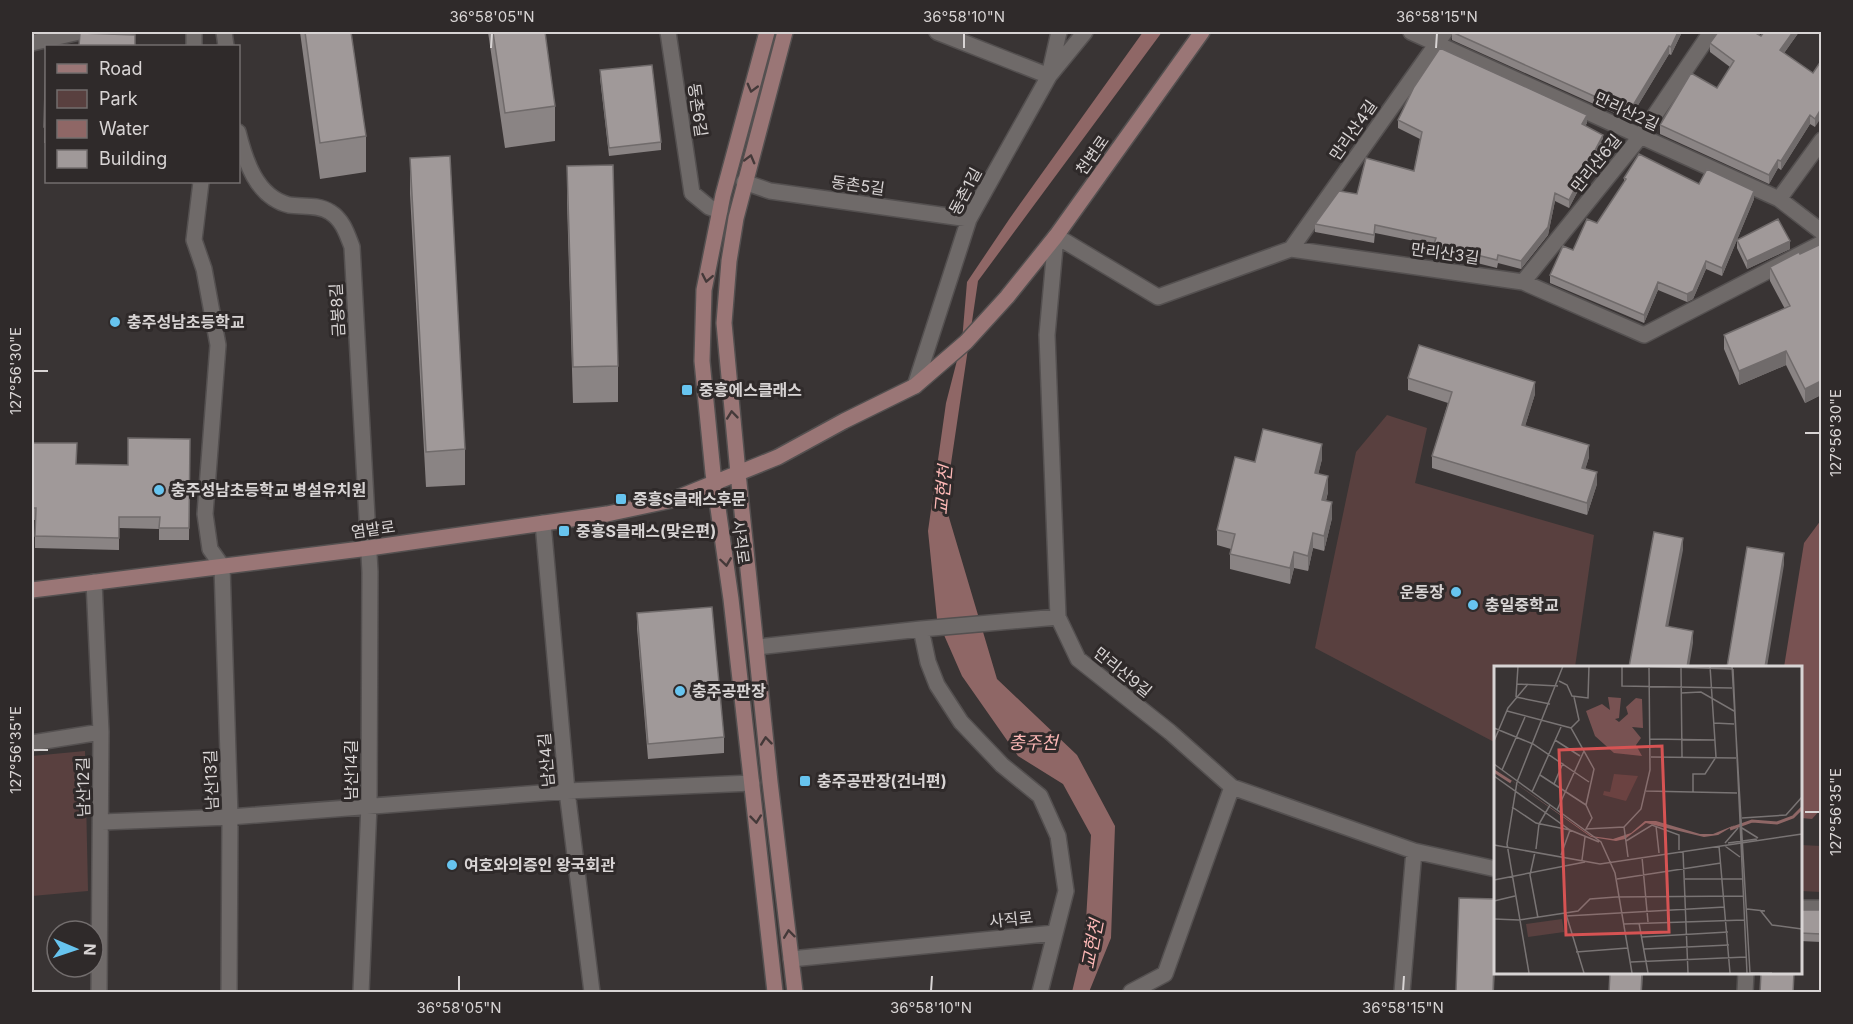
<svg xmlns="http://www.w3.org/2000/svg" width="1853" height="1024" font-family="Inter,'Noto Sans KR',sans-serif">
<rect width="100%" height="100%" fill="#393434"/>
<path fill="#59403f" d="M1387,415L1427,428L1415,483L1594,535L1575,667H1496V743L1315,648L1356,452Z
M85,751L88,891L32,896V756Z
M1801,845L1821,846V892L1801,891Z"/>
<path fill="#785252" d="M1821,520V809L1812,819L1801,818L1800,667H1784L1804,543Z"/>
<path fill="#8f6766" d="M1143,32H1162L978,281L945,504L997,679L1077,755L1115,826L1111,938L1089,992H1072L1085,938L1091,835L1063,784L1018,756L962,676L937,619L928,531L946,403L962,341L967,282L1010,218Z"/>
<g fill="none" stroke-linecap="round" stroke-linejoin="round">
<g stroke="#545050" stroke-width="18">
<path id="street" d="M224,32L226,46
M668,32L692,193L709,207L720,211
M937,32L1049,76L1059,32
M1411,32L1779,199L1822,232
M32,43L79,32
M194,46V32
M238,132C245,160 256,197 289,205C302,207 318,204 330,212C343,220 347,234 352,247L370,572L369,805L361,992
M201,182L194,240L204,269L218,345L205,514L210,549L222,566L230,817L229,992
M744,182L770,191L969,219
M1779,199L1822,140
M1291,249L1445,32
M1523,282L1640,137L1711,32
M915,386L969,219L1049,76L1085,32
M543,523L567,791L592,992
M94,582L101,732L99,992
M921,629L928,662L937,685L961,722L1002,765L1040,796L1058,836L1066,891L1040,992
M757,647L921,629L1058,617
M32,743L101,732
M102,822L230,817L567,791L752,783
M1496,869L1414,851L1232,787L1170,732L1078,659L1058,617L1047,335L1056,236L1158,297L1291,249L1523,282L1644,335L1822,243
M1800,908H1822
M791,959L1055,933
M1131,992L1165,974L1232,787
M1402,992L1414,851
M1745,992L1746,972"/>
</g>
<g stroke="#545050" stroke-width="18">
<path id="secondary" d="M767,32L723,195L704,290L702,361L713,473L731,599L775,992
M785,32L736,218L729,261L724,323L738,473L770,782L795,992
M32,590L369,548L607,514L672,500L778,457L844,421L915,386L966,342L1007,297L1056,236L1202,32"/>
</g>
<use href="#street" stroke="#6f6a69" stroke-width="15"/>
<use href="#secondary" stroke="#9a7676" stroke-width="15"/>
</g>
<path fill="#8a8484" d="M300,32H351L366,136V172L320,179Z
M488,32H545L555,106V141L505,148Z
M1452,32H1682L1671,55L1669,54L1629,120L1596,104V105L1452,40Z
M1799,32L1784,53L1813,73L1821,61L1815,127L1810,124L1781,170L1778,168L1769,184L1660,134V125L1717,88L1730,67L1710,52V43Z
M46,51V143H44Z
M600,70L661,142V150L609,156L600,78Z
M1398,120L1587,123L1585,126L1603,143L1569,208L1555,201L1548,235L1521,269L1498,263L1497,268L1457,258L1455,262L1433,255L1434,245L1375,233L1374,243L1315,232V224L1357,194L1414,171L1420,139L1398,128Z
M410,158L465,449V485L426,487L410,194Z
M567,166L618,366V402L573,403L567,202Z
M1624,178L1699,184L1754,199L1722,276L1706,269L1693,299L1687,302L1658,290L1644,323L1550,283V275L1597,223L1624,182Z
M1737,240L1790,249L1747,269L1737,248Z
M1821,244V395L1805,403L1786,365L1739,385L1724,349V335L1785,309L1770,281V267L1800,254Z
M1408,378L1535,394L1525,426L1589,457L1585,469L1597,484L1587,515L1432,468V456L1448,403L1408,390Z
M190,439L189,540H159V529L119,528V550L35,548V520H32V443L77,464L128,465Z
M1322,459L1318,474L1328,492L1326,501L1332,518L1324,551L1313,548L1308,571L1294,568L1290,584L1230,569V554L1231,549L1217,545V530L1255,462Z
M637,613L724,737V753L648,759L637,628Z
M1800,910H1821V942L1800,941Z"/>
<path fill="#706b6b" d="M1678,32H1682L1671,55V47Z
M1793,32H1799L1780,59V50Z
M1669,46V54L1629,120V112Z
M1821,109V118L1815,127V119Z
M1587,115V123L1582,132V124Z
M1810,115V124L1781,170V161Z
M1603,135V143L1569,208V200Z
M1778,160V168L1769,184V175Z
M1754,191V199L1722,276V268Z
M1555,193V201L1548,235L1521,269V261Z
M1790,241V249L1747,269V261Z
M1706,261V269L1693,299L1687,302V294Z
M1658,282V290L1644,323V315Z
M1786,351V365L1739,385V371Z
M1821,381V395L1805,403V389Z
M1535,382V394L1522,436V425Z
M1322,444V459L1315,488V473Z
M1589,445V457L1582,480V468Z
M1597,472V484L1587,515V503Z
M1328,476V492L1322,515V500Z
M1332,502V518L1324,551V536Z
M1313,533V548L1308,571V556Z
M1683,538V550L1666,638V626Z
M1294,552V568L1290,584V568Z
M1784,553V565L1767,667H1765Z
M1693,631V643L1689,667H1687Z
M1496,901V937L1494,993H1493Z
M1642,972H1643L1642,993H1641Z"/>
<path fill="#a09999" stroke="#706b6b" stroke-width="1.5" d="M305,32H351L366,136L320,143Z
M493,32H545L555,106L505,113Z
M1452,32H1678L1671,47L1669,46L1629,112L1596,95V97Z
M1718,32H1754L1761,36L1764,32H1793L1780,50L1813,73L1821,61V109L1815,119L1810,115L1781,161L1778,160L1769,175L1660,125L1691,73L1717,88L1734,61L1710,43Z
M80,33L135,35V46H79Z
M1440,48L1587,115L1582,124L1603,135L1569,200L1555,193L1548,227L1521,261L1498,255L1497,260L1457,250L1455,254L1433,247L1436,238L1375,225L1374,235L1315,224L1339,191L1357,194L1366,158L1414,171L1422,132L1398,120L1414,87Z
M46,51V127H44Z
M652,65L661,142L609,148L600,70Z
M1639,154L1699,184L1707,169L1754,191L1722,268L1706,261L1693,291L1687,294L1658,282L1644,315L1550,275L1563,246L1573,250L1587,219L1597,223L1626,179L1624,178Z
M450,156L465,449L426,452L410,158Z
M613,165L618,366L573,367L567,166Z
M1778,219L1790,241L1747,261L1737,240Z
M1821,244V381L1805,389L1786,351L1739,371L1724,335L1790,306L1770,267L1799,252L1800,254Z
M1419,345L1535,382L1522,425L1589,445L1582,468L1597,472L1587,503L1432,456L1452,392L1408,378Z
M1263,429L1322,444L1315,473L1328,476L1322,500L1332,502L1324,536L1313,533L1308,556L1294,552L1290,568L1230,554L1235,534L1217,530L1235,457L1255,462Z
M128,438L190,439L189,528H159L160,517H119V538L35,536L36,508H32V443H77L76,464L128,465Z
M1654,532L1683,538L1666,626L1693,631L1687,667H1629Z
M1747,547L1784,553L1765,667H1727Z
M712,607L724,737L648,744L637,613Z
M1459,898L1496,899L1493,993H1456Z
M1800,910H1821V934L1800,933Z
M1610,972H1642L1641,993H1609Z
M1761,972H1794L1793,993H1760Z"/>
<defs><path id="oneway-chevron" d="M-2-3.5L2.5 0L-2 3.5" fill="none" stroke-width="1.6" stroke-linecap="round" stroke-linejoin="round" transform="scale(1.5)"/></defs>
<g stroke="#443939">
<use href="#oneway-chevron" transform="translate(752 88) rotate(105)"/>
<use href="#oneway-chevron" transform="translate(750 159) rotate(-75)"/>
<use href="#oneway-chevron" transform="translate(707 278) rotate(101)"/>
<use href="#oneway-chevron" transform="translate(732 415) rotate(-96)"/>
<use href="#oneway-chevron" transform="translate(726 562) rotate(82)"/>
<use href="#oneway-chevron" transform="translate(766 741) rotate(-96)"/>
<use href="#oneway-chevron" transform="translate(756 819) rotate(84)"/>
<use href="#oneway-chevron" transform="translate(789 934) rotate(-97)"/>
</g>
<path fill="none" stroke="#d8d4d4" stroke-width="2" d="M491,48L492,33M964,48V33M1436,48L1437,33M33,371H48M1805,433H1820M33,750H48M1805,812H1820M459,991V976M931,991L932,976M1403,991L1404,976"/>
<g fill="#67c4ef" stroke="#2f2a2a" stroke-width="2">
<circle cx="115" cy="322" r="6"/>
<rect x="681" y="384" width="12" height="12" rx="3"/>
<circle cx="159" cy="490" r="6"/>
<rect x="615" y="493" width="12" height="12" rx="3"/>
<rect x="558" y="525" width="12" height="12" rx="3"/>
<circle cx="1456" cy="592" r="6"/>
<circle cx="1473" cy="605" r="6"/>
<circle cx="680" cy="691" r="6"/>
<rect x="799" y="775" width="12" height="12" rx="3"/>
<circle cx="452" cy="865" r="6"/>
</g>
<g text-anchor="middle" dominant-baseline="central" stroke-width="6" stroke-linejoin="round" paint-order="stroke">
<g font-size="16" fill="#d8d4d4" stroke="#2f2a2a">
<text transform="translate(698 110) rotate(82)">동촌6길</text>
<text transform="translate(1627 111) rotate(25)">만리산2길</text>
<text transform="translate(1353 130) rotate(-55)">만리산4길</text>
<text transform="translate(1092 155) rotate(-55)">천변로</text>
<text transform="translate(1596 163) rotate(-51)">만리산6길</text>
<text transform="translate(858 185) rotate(8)">동촌5길</text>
<text transform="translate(965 191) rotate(-62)">동촌1길</text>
<text transform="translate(1445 253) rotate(8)">만리산3길</text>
<text transform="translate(337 310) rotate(-93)">금봉8길</text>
<text transform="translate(373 529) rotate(-8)">염밭로</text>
<text transform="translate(741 542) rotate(82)">사직로</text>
<text transform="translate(1123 672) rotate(39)">만리산9길</text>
<text transform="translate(546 760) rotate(-95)">남산4길</text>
<text transform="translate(351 770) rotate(-90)">남산14길</text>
<text transform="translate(211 780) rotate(-92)">남산13길</text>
<text transform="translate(83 787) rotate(-91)">남산12길</text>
<text transform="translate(1011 919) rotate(-6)">사직로</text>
</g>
<g font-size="16" font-weight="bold" fill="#d8d4d4" stroke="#2f2a2a" text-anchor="start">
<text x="127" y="322">충주성남초등학교</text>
<text x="699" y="390">중흥에스클래스</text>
<text x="171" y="490">충주성남초등학교 병설유치원</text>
<text x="633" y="499">중흥S클래스후문</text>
<text x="576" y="531">중흥S클래스(맞은편)</text>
<text x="1444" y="592" text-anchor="end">운동장</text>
<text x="1485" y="605">충일중학교</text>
<text x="692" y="691">충주공판장</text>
<text x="817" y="781">충주공판장(건너편)</text>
<text x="464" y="865">여호와의증인 왕국회관</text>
</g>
<g font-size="18" font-style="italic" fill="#fdb8b6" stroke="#2f2a2a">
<text transform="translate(943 490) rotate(-85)">교현천</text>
<text x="1033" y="742">충주천</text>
<text transform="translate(1092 944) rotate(-79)">교현천</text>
</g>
</g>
<g transform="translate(1494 666)">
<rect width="308" height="308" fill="#393434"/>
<path d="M120,108L144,110L132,135L109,129L110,125L116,126ZM68,253L70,266L34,271L32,258Z" fill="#59403f"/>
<path d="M114,31L127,32L125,52L121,53L125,56L134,48L132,41L142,32L148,33L149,62L138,61L147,72L142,79L148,90L120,87L101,70L92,45L108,38L116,44Z" fill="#785252"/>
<path d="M0,102L97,170L119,173L137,167L151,155H162L206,168H219L241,159L224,169L210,171L152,157L131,173L122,175L97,171Z" fill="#8f6766"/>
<path fill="none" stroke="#8f6766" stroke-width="3" d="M0,105L17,116M236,163L258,155L283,157L299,151L308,142"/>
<path fill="none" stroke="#797474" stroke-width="1.5" d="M128,0V20L238,22M144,0L239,3M238,0L256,307M187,2L188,91M239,3L253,307M65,15L73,19L78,30L94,32L95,0M23,18L64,20M187,27L207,26L240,45M22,31L56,38M22,31L24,0M13,45L77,62L100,103L92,139L98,152L92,163L130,161L147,143L156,104L155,0M220,57L240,58M0,62L39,78L95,116M77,62L85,54L80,31M156,73L221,74M61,74L86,90M0,75L14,42L34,18M157,91L242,92M0,98L107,176L121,207L138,307M8,104L31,51M46,109L92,139M0,110L76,164L105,176M60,118L69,97M152,125L243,127M38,126L67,61M199,127V108H211L222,91L216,0M18,141L42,157L76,164L67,189M63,144L90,85M248,152L292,149L308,131M162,160L165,187M130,161L134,191M248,162L264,172M132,175L158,159L185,169V184M231,177L244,162M234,177L263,173M0,179L106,198L308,168M225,180L236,307M231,180L246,191M42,183L45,158L56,139M189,185L194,307M41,186L36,209L44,252M148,191L154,256M88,194L91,171M123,213L227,197M191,213H248M0,214L91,196M0,235L21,230M253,243L271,245M266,244L278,259L308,263M72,248L90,307M72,250L231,241M0,253L25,254L84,245L96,233L122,231L249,230M145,257L154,307M130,258L250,254M148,271L234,266M150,283L235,279M82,286L134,282M137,296L252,291M35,307L13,178L23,116L69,0M256,307H278"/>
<path fill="#d65353" fill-opacity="0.15" stroke="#d65353" stroke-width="3" d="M168,80L175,266L72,269L65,84Z"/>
<rect width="308" height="308" fill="none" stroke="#d8d4d4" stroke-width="3"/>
</g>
<rect width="1853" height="1024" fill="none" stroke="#2f2a2a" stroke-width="66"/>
<rect x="45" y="45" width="195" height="138" fill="#2f2a2a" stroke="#736e6e" stroke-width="1.5"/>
<rect x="57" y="64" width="30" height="9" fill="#9a7676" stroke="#736e6e" stroke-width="1.5"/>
<text x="99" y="75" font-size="18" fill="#d8d4d4">Road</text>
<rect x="57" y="90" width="30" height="18" fill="#59403f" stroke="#736e6e" stroke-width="1.5"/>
<text x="99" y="105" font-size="18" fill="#d8d4d4">Park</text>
<rect x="57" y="120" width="30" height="18" fill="#8f6766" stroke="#736e6e" stroke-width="1.5"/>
<text x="99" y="135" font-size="18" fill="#d8d4d4">Water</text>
<rect x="57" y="150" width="30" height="18" fill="#a09999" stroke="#736e6e" stroke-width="1.5"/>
<text x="99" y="165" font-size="18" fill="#d8d4d4">Building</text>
<g transform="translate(75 949) rotate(92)"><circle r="28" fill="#2f2a2a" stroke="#736e6e" stroke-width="1.5"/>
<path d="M0-4.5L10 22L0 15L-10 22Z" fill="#67c4ef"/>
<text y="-9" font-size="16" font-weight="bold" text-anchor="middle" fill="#d8d4d4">N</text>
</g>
<rect x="33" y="33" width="1787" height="958" fill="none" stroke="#d8d4d4" stroke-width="2"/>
<g font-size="15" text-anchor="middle" fill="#d8d4d4">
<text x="492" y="22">36°58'05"N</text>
<text x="964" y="22">36°58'10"N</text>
<text x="1437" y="22">36°58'15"N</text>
<text transform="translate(16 371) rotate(-90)" y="5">127°56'30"E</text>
<text transform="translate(1836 433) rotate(-90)" y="5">127°56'30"E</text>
<text transform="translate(16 750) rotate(-90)" y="5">127°56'35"E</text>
<text transform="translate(1836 812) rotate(-90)" y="5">127°56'35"E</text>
<text x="459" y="1013">36°58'05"N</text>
<text x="931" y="1013">36°58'10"N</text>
<text x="1403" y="1013">36°58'15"N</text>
</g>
</svg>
